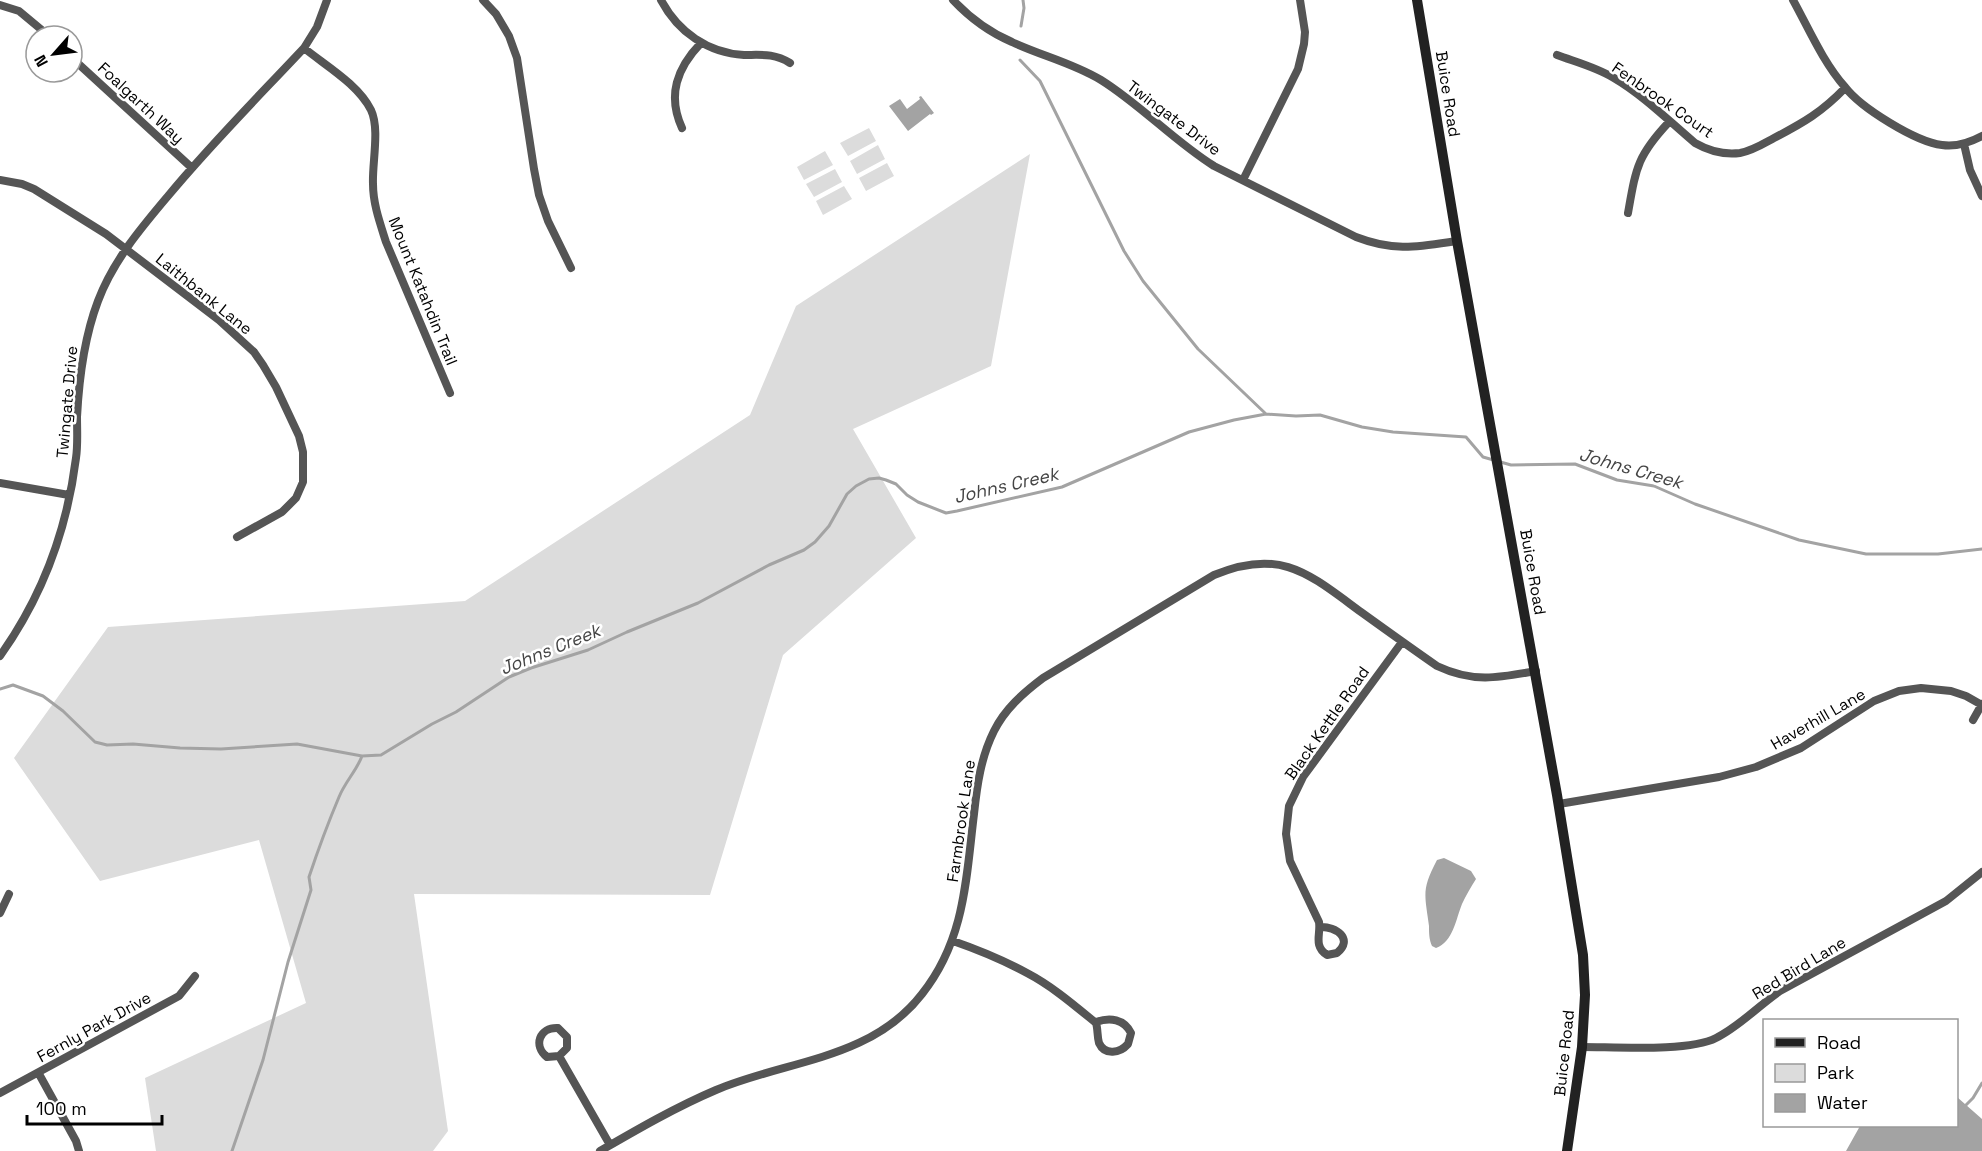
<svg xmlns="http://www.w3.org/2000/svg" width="1982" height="1151" font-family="'Space Grotesk',sans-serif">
<rect width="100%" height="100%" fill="#fff"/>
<path fill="#dcdcdc" d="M869,128L876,141L848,156L840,143Z
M878,145L885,159L857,174L850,161Z
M825,151L833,165L804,180L797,167Z
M1030,154L991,366L853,429L916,538L783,655L710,895L414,894L448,1131L433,1151H156L145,1078L306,1003L259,840L100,881L14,758L108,627L465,601L750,415L796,306Z
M887,163L894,176L866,191L859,178Z
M835,169L842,182L814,197L806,184Z
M844,186L852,199L823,215L816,201Z"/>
<path fill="#a3a3a3" d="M921,96L934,113L931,115L930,114L908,131L889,106L900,99L907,109L920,99L919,97Z
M1444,858L1471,871L1476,879C1471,887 1466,895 1462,904C1456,919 1453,942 1436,948L1432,946C1429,939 1429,933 1429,926C1425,895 1421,890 1437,860Z
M1957,1097L1982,1119V1151H1846L1860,1126H1956Z"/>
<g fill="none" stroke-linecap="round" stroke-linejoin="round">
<path stroke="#a3a3a3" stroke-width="3" d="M1021,26L1024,8L1023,0
M1020,60L1040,81L1124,251L1143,281L1198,349L1266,414
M0,689L13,685L43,696L63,711L95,742L107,745L133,744L180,748L221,749L297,744L362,756L381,755L432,724L456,712L509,677L531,668L588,650L627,632L698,603L769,565L804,550L815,542L829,526L847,494L856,486L869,479L879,478L886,480L896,484L907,495L918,502L946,513L957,511L1062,487L1189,432L1234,420L1266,414L1296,416L1320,415L1362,427L1393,432L1466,437L1483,457L1511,465L1575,464L1617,480L1654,486L1695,504L1799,540L1866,554H1938L1982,549
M1966,1105L1973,1098L1982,1083
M232,1151L263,1060L288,962L311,890L309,877C318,850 328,823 339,797C345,782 357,770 362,756"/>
<path stroke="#555" stroke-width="8" d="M483,0L496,14L509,36L517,58L534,169L539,195L548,221L571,268
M661,0C678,32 708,53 744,55C761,55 774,53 790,63
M953,0C969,17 991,33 1012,42C1042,56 1073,63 1101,80C1141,105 1174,141 1214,166L1356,237C1395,252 1417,247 1457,241
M1793,0C1809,29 1823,62 1845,87C1861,108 1916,142 1942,145C1956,147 1971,142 1982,136
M0,5L19,11L49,36
M304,48C326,66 358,84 371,110C380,129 372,163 373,184C373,204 380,223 386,242L450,393
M1557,55C1576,62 1596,67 1614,78C1643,95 1669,121 1695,143C1709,151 1724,155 1740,153C1752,151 1763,144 1774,138C1803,123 1822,112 1845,88
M72,58L192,168
M682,128C667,95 677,68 701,43
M1964,144L1970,170L1982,196
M0,180L22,184L34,189L106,234L219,320L254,352L263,365L276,387L299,436L303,452V482L296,498L282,512L237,537
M1243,180L1298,69L1304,44L1305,32L1300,0
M1628,213C1636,168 1637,156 1669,122
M0,483L69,495
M0,656C42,597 67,530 76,458C78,445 77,431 77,417C79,378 84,338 98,301C113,261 141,228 168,196C211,144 258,97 304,48L317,27L327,0
M1973,720L1982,704
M1559,804L1719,777L1756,767L1801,748L1874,701L1899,691L1921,688L1951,691L1966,696L1982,705
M0,913L9,894
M1320,927C1336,926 1354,939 1337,953L1327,955C1313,946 1321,934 1319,922L1290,861L1286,834L1289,806L1303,777L1402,642
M953,941C979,950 1003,960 1027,973C1052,986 1074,1005 1096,1023C1098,1029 1097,1036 1099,1043C1105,1056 1120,1053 1128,1044L1131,1033C1124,1019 1110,1017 1096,1022
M1582,1047C1616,1047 1689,1052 1716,1038C1740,1026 1758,1006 1780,991L1946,901L1982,872
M559,1056L567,1048V1037L558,1028C539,1027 533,1046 547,1057L559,1056L610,1145
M39,1074L76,1141L79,1151
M0,1093L179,996L195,976
M600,1151C638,1129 676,1107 716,1090C787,1060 871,1060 922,994C965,940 966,879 974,814C977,785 981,757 994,731C1005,709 1023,693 1043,678L1214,575C1281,547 1309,574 1361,612C1386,630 1411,648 1437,666C1473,683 1498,678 1536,671"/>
<path stroke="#222" stroke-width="10" d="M1417,0L1457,241L1557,795L1583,955L1585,995L1582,1047L1567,1151"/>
</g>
<g text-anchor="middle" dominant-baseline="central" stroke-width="5" stroke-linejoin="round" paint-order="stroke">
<g font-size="16" fill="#000" stroke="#fff">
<text transform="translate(1448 94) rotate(81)">Buice Road</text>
<text transform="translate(1663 100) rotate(35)">Fenbrook Court</text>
<text transform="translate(141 103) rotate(43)">Foalgarth Way</text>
<text transform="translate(1174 118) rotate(37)">Twingate Drive</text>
<text transform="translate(423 291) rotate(68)">Mount Katahdin Trail</text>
<text transform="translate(204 294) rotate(39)">Laithbank Lane</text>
<text transform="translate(67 402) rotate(-85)">Twingate Drive</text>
<text transform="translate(1533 572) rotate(80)">Buice Road</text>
<text transform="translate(1818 719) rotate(-30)">Haverhill Lane</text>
<text transform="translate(1327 723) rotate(-55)">Black Kettle Road</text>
<text transform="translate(961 821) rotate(-82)">Farmbrook Lane</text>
<text transform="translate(1799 968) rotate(-31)">Red Bird Lane</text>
<text transform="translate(94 1027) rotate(-29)">Fernly Park Drive</text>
<text transform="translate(1564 1053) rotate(-84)">Buice Road</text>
</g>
<g font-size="18" font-style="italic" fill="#444" stroke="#fff">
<text transform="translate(1631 468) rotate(16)">Johns Creek</text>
<text transform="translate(1006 485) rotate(-13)">Johns Creek</text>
<text transform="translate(550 649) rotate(-22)">Johns Creek</text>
</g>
</g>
<rect x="1763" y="1019" width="195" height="108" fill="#ffffff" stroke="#999999" stroke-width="1.5"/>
<rect x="1775" y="1038" width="30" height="9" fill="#222222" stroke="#999999" stroke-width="1.5"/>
<text x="1817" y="1049" font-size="18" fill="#000000">Road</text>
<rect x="1775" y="1064" width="30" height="18" fill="#dcdcdc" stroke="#999999" stroke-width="1.5"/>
<text x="1817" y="1079" font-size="18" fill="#000000">Park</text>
<rect x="1775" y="1094" width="30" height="18" fill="#a3a3a3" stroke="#999999" stroke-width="1.5"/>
<text x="1817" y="1109" font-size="18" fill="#000000">Water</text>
<g transform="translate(54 54) rotate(242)"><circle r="28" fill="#ffffff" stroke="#999999" stroke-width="1.5"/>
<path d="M0-4.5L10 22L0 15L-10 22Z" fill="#000000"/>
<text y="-9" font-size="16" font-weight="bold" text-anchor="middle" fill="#000000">N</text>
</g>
<path d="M27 1115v9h135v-9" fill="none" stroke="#000000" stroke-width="3"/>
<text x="36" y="1115" font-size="18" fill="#000000" stroke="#ffffff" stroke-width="4.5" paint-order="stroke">100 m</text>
</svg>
